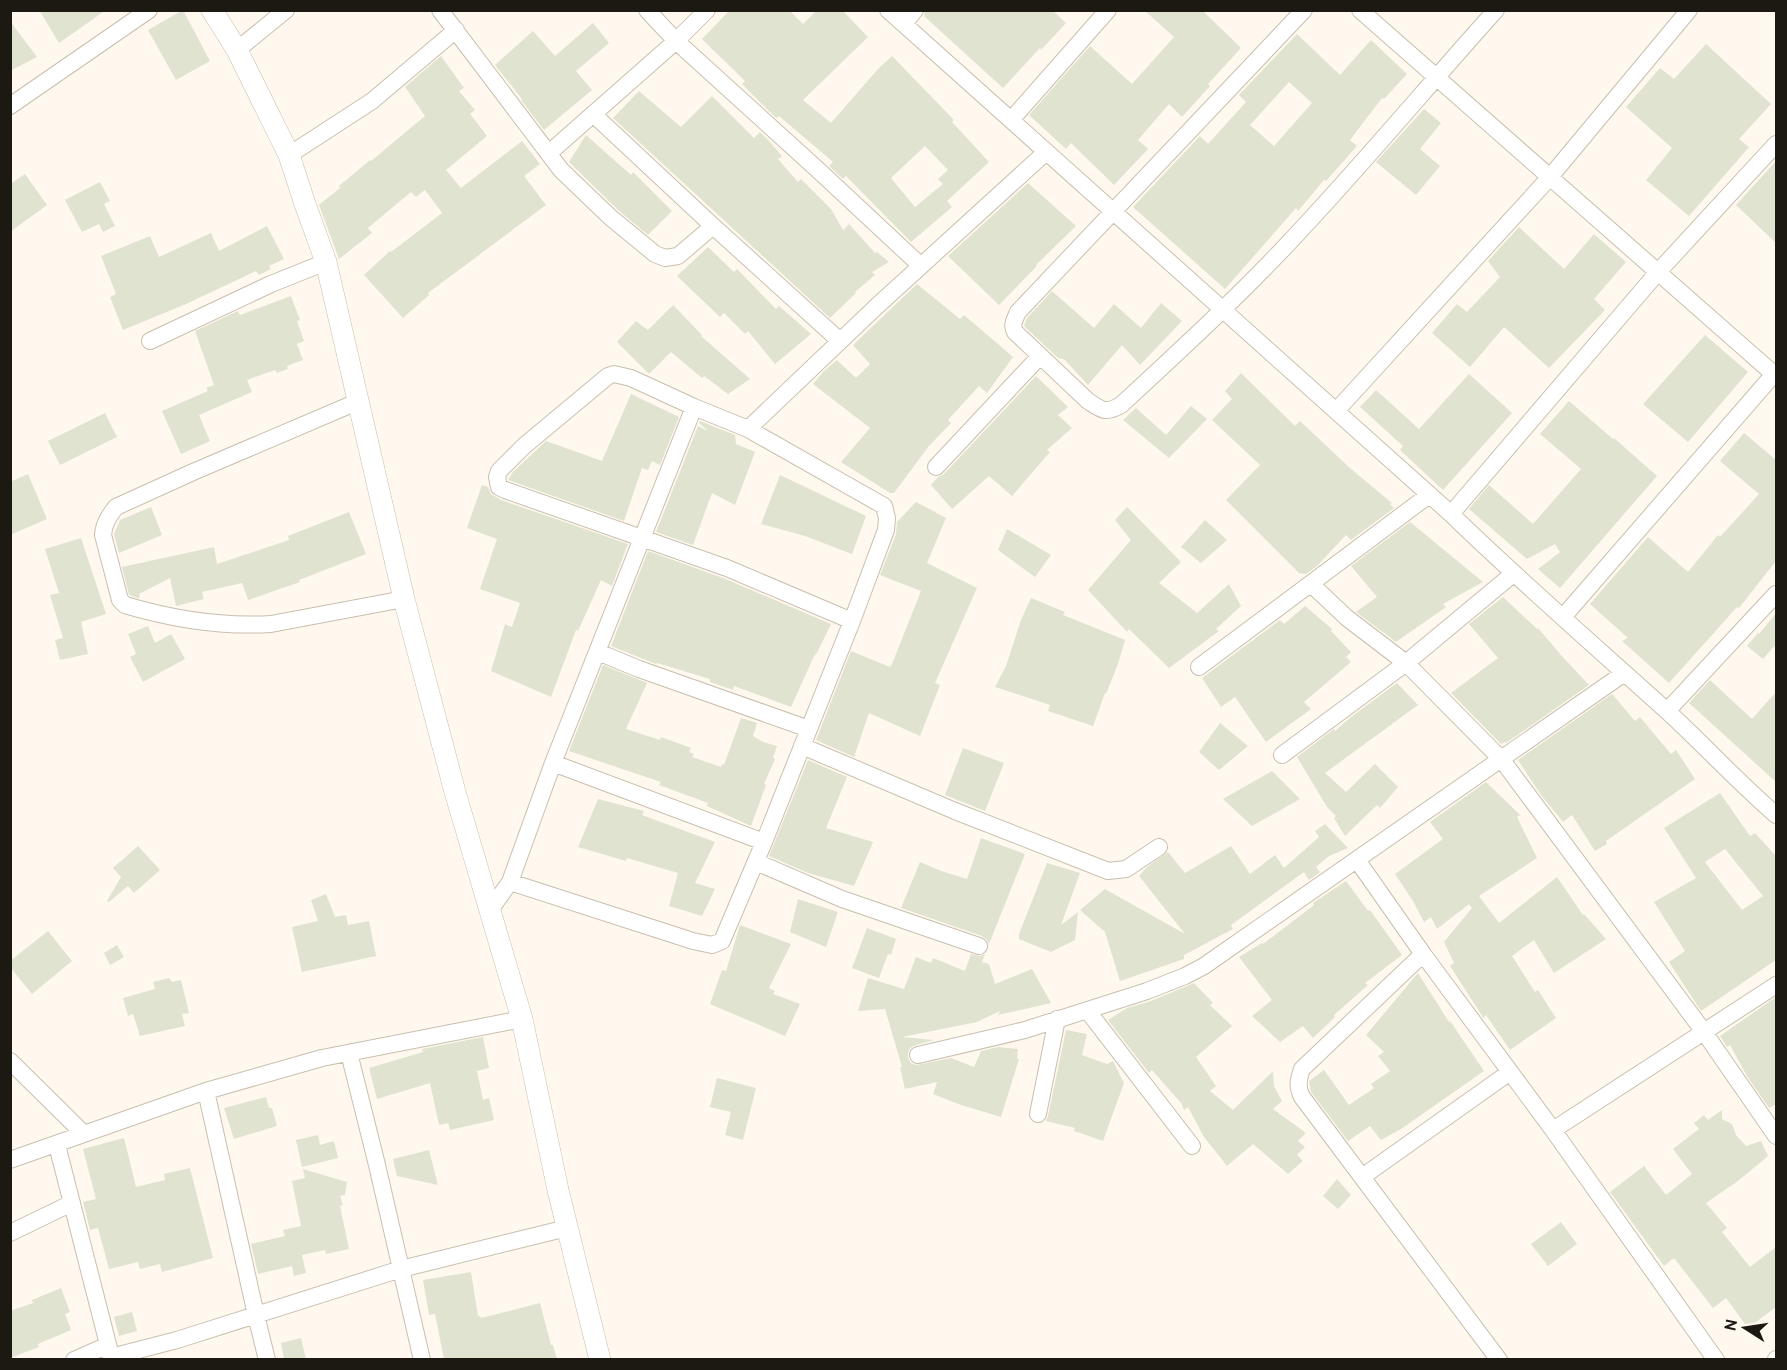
<svg xmlns="http://www.w3.org/2000/svg" width="1787" height="1370" font-family="Overpass,sans-serif">
<rect width="100%" height="100%" fill="#fef8ee"/>
<path fill="#e1e3d1" fill-rule="evenodd" d="M39,10H106L59,43Z
M183,10L210,61L176,80L148,30Z
M730,10H789L803,24L817,10H842L868,37L803,100L831,123L878,69L892,56L954,120L952,122L989,162L947,201L952,207L911,242L846,176L843,179L829,166L833,162L779,116L777,118L774,116L742,84L745,81L702,39ZM925,146L948,170L938,179L943,184L915,207L891,178Z
M925,10H1052L1066,23L1041,50L1040,48L1003,88L924,16Z
M1144,10H1202L1241,48L1208,84L1210,86L1182,117L1169,104L1138,140L1148,149L1114,185L1071,143L1066,149L1029,115L1090,46L1132,84L1174,37Z
M10,21L37,57L10,71Z
M593,23L609,43L576,71L592,90L544,130L521,100L522,99L495,65L533,31L555,56Z
M1297,34L1340,75L1371,40L1407,74L1384,99L1382,98L1350,140L1357,146L1326,181L1324,180L1298,211L1296,208L1225,289L1133,207L1200,136L1208,144L1246,102L1239,95ZM1289,82L1312,103L1274,146L1250,125Z
M1706,44L1771,104L1739,139L1749,147L1689,216L1646,180L1672,148L1626,107L1660,68L1674,79Z
M441,56L464,88L459,91L475,110L470,114L487,136L446,170L461,188L522,141L540,164L524,176L546,205L428,293L429,295L403,318L364,275L390,251L391,252L442,213L425,190L416,197L411,192L368,228L372,233L339,259L319,205L340,188L339,186L370,160L371,161L425,116L405,87Z
M639,91L681,127L712,96L754,138L760,132L769,141L782,156L778,159L798,182L801,179L831,209L843,230L849,224L875,253L877,252L889,262L872,272L875,275L855,292L856,293L830,318L613,118Z
M1424,109L1441,123L1420,149L1440,166L1416,195L1376,162Z
M586,135L631,175L633,172L672,211L648,235L617,209L569,162Z
M1776,161V243L1736,205Z
M25,174L47,205L10,232V184Z
M100,182L110,201L104,204L115,226L103,232L99,224L82,232L65,200Z
M1028,183L1076,226L1036,265L1037,266L999,305L948,256Z
M267,226L284,259L269,266L271,269L259,275L256,271L186,304L123,330L110,297L116,294L101,256L150,236L159,257L211,233L219,251Z
M1519,227L1564,269L1594,234L1626,262L1594,299L1605,310L1549,368L1504,327L1470,367L1432,333L1457,304L1467,312L1500,277L1488,261Z
M708,247L734,272L737,269L776,309L779,306L811,334L775,364L748,331L745,334L724,313L720,317L677,276Z
M917,284L960,319L964,315L1013,357L987,393L979,386L948,420L951,423L929,446L894,493H890L841,462L870,428L813,384L824,371L837,360L856,378L870,364L853,345Z
M1052,291L1094,328L1114,304L1141,328L1161,303L1182,321L1140,365L1122,345L1088,385L1064,359L1058,358L1024,326L1027,318Z
M291,296L300,320L297,321L304,341L297,344L303,360L287,366L288,369L277,373L275,370L247,380L252,392L199,415L210,441L181,454L162,411L208,391L206,388L214,385L195,331L238,311L240,315Z
M673,305L702,335L701,336L750,379L728,394L704,376L702,378L671,352L649,374L617,342L636,321L648,330Z
M1705,335L1748,372L1688,442L1643,404Z
M1241,373L1295,426L1300,421L1351,469L1392,503L1390,504L1394,508L1351,540L1346,535L1317,566L1306,574L1299,573L1226,500L1260,465L1212,420L1232,399L1225,391Z
M1469,374L1512,413L1443,490L1400,450L1403,446L1360,407L1376,390L1419,429Z
M1036,376L1068,407L1058,415L1072,428L1047,450L1050,452L1012,496L989,476L952,509L931,485L938,477L944,474Z
M631,394L679,417L660,465L652,461L648,470L642,468L624,521L508,480L513,472L546,441L602,461Z
M1569,401L1613,439L1614,438L1657,476L1560,588L1538,569L1560,552L1555,544L1527,559L1469,509L1489,485L1533,524L1581,469L1540,434Z
M1191,406L1207,419L1169,458L1123,420L1136,408L1166,435Z
M105,413L117,437L60,465L48,441Z
M700,421L735,435L736,444L755,452L735,505L712,493L693,545L656,532L698,426L708,431L699,423Z
M1744,433L1776,460V561L1739,608L1737,607L1669,683L1622,641L1628,638L1590,604L1648,537L1688,572L1718,535L1720,537L1759,494L1720,461Z
M28,474L47,519L10,535V482Z
M780,475L866,516L852,554L805,536L761,524Z
M482,485L488,487L491,494L501,500L628,544L612,586L601,580L578,631L576,630L551,697L491,671L505,624L512,627L520,603L480,589L497,539L467,528Z
M916,502L946,518L927,563L977,588L935,683L940,685L920,736L869,713L854,757L816,740L851,651L890,667L892,664L921,591L880,575L896,534L897,522Z
M151,507L162,535L119,553L114,534L120,520Z
M1127,507L1181,562L1159,583L1197,613L1229,584L1241,606L1216,629L1219,631L1169,668L1129,629L1127,632L1088,590L1131,540L1115,520Z
M349,512L366,554L299,580L300,582L248,600L242,583L202,592L204,599L176,606L170,578L139,594L140,597L138,598L129,595L122,567L214,547L217,564L289,540L288,536Z
M1205,520L1227,540L1201,563L1181,547Z
M1410,522L1483,582L1443,604L1446,607L1396,642L1356,612L1377,597L1351,566Z
M1007,529L1051,555L1035,577L998,550Z
M81,538L106,614L81,622L88,654L60,660L55,640L63,638L50,595L59,593L45,549Z
M648,551L723,578L831,624L816,655L815,654L791,707L734,686L733,690L710,682V679L657,663L656,664L611,646Z
M1503,597L1537,629L1538,628L1561,655L1589,685L1506,743L1505,742L1501,744L1451,693L1498,658L1469,624Z
M1031,598L1065,612L1063,615L1125,640L1118,664L1106,694L1105,693L1093,726L1048,711L1050,705L995,687L1006,666L1021,620Z
M1305,606L1332,629L1331,631L1351,652L1346,657L1351,662L1304,702L1311,709L1266,742L1235,697L1221,707L1202,678L1280,620L1284,624Z
M1776,613V644L1763,659L1747,646L1758,633L1759,634Z
M148,626L155,643L171,634L185,659L143,682L130,657L136,654L128,634Z
M603,665L647,683L626,729L660,740L661,737L691,748L689,752L694,754L692,757L721,767L722,764L724,765L741,718L757,723L753,736L763,742L777,746L773,758L775,759L764,784L766,785L751,826L707,806L708,803L659,785L661,782L569,751Z
M1710,680L1752,719L1776,692V782L1689,703Z
M1397,683L1418,705L1325,773L1346,792L1375,764L1398,787L1380,808L1377,805L1345,836L1334,818L1336,816L1327,807L1297,757L1334,729L1335,731L1351,717Z
M1612,694L1635,721L1640,717L1671,754L1676,750L1695,779L1606,841L1607,844L1595,851L1572,815L1563,822L1541,795L1518,760Z
M1220,723L1248,746L1219,770L1199,752Z
M963,748L1004,763L985,811L945,795Z
M808,760L847,777L826,828L873,842L854,886L808,873L769,856Z
M1272,771L1300,799L1252,826L1223,799Z
M1486,782L1520,815L1517,817L1537,858L1479,896L1499,923L1557,877L1583,915L1584,914L1606,939L1554,973L1534,940L1512,956L1535,992L1538,990L1556,1018L1510,1050L1486,1015L1483,1018L1481,1014L1450,966L1454,963L1444,942L1472,908L1469,904L1437,929L1431,917L1424,922L1413,901L1395,874L1443,839L1430,822Z
M1720,793L1750,836L1755,833L1776,856V960L1701,1011L1669,962L1685,951L1654,902L1696,878L1664,828ZM1725,849L1763,896L1742,910L1705,862Z
M598,799L644,811L642,815L715,842L695,883L715,889L702,916L669,906L678,873L627,858L626,861L578,847Z
M1325,824L1348,848L1329,856L1316,867L1320,872L1309,880L1304,872L1231,925L1233,929L1184,955V959L1120,981L1105,932L1080,910L1105,889L1185,934L1139,876L1147,867L1168,852L1185,873L1231,846L1250,874L1275,855L1284,868L1319,837L1315,831Z
M981,838L1025,854L989,944L987,940L982,936L901,908L920,862L941,871L967,879Z
M138,846L160,870L134,893L128,886L109,902L107,901L121,877L113,868Z
M1047,863L1080,873L1061,925L1078,912L1075,940L1051,952L1019,939V934Z
M1346,881L1368,911L1370,910L1402,955L1365,983L1368,985L1334,1015L1335,1017L1313,1038L1303,1026L1280,1042L1252,1016L1272,1000L1239,957L1262,943L1263,944L1314,905L1313,903Z
M326,894L335,917L346,915L348,925L369,921L376,956L302,972L292,927L318,921L311,900Z
M798,899L838,912L826,947L790,932Z
M740,925L791,944L769,988L775,991L773,994L800,1004L785,1036L710,1004L722,970L726,971Z
M867,928L896,939L891,955L888,954L879,978L852,968Z
M48,931L72,961L32,994L10,967V961Z
M117,945L124,957L110,965L104,953Z
M971,954L980,956L985,954L982,962L989,964L995,984L1032,969L1051,1003L998,1015L1000,1011L977,1022L902,1037L934,1040L916,1045L910,1048L908,1053V1058L911,1063L916,1065L951,1058L974,1067L981,1051L998,1047L1018,1049L1017,1059H1019L1001,1117L961,1105L933,1094L937,1082L905,1089L900,1067H902L885,1009L858,1011L868,978L904,989L916,957L931,963L933,958L965,971Z
M1418,973L1449,1022L1450,1021L1484,1071L1401,1129L1381,1140L1370,1126L1348,1141L1311,1092L1309,1081L1324,1070L1349,1105L1374,1088L1371,1084L1390,1071L1378,1056L1384,1052L1366,1035Z
M169,978L172,982L181,980L189,1013L182,1014L185,1026L140,1036L133,1014L128,1016L123,998L155,989L153,982Z
M1194,983L1213,1003L1210,1005L1232,1026L1196,1057L1216,1086L1210,1091L1233,1110L1273,1071L1274,1086L1282,1101L1273,1109L1306,1133L1298,1141L1305,1147L1297,1155L1303,1161L1288,1174L1253,1144L1227,1166L1204,1137L1188,1107L1184,1110L1181,1103L1152,1070L1149,1073L1108,1020L1127,1008L1151,1001Z
M1776,997V1104L1769,1108L1747,1076L1730,1045L1727,1047L1720,1036Z
M1066,1030L1087,1034L1082,1055L1107,1064L1113,1061L1124,1083L1103,1141L1074,1131L1075,1128L1046,1121L1048,1116Z
M483,1037L489,1068L477,1071L483,1100L489,1098L494,1120L450,1130L448,1123L439,1125L430,1083L377,1099L369,1068L423,1052L422,1049Z
M717,1078L756,1088L743,1140L725,1135L731,1112L710,1107Z
M266,1097L269,1108H272L277,1126L234,1139L224,1108Z
M1722,1110V1119L1732,1124L1736,1135L1746,1146L1761,1141L1768,1156L1738,1181L1706,1203L1727,1228L1722,1232L1750,1267L1776,1247V1307L1748,1328L1726,1298L1713,1308L1674,1258L1664,1266L1610,1192L1644,1166L1666,1195L1692,1174L1673,1149L1699,1129L1694,1123L1704,1115L1708,1120Z
M318,1135L320,1145L334,1141L338,1158L302,1167L296,1140Z
M124,1138L136,1187L165,1180L164,1174L190,1168L213,1258L162,1272L160,1264L140,1269L138,1262L109,1269L98,1228L90,1230L83,1202L96,1199L83,1149Z
M429,1150L438,1185L397,1176L393,1159Z
M303,1169L347,1182L345,1195L340,1196L343,1205L340,1206L349,1249L326,1254L325,1250L302,1255L306,1273L294,1276L292,1266L258,1274L251,1244L285,1236L283,1230L301,1226L292,1181L305,1178Z
M1337,1179L1351,1195L1338,1209L1323,1196Z
M1561,1222L1577,1244L1548,1266L1531,1244Z
M471,1272L478,1316H480L481,1318L540,1303L551,1345H553L557,1359H444L435,1314L429,1315L423,1280Z
M61,1288L70,1312L65,1314L71,1330L38,1344L39,1347L10,1358V1311L33,1303L32,1300Z
M132,1312L137,1331L119,1336L114,1317Z
M301,1338L306,1359H284L281,1343Z"/>
<g fill="none" stroke-linecap="round" stroke-linejoin="round">
<g stroke="#c9bfaf" stroke-width="18">
<path id="minor" d="M440,10L561,170L610,217L655,254L665,258L678,256L713,226
M647,10L676,41L817,169L921,266
M888,10L1451,514C1521,582 1595,646 1667,711C1704,745 1738,782 1776,815
M1304,10L1018,312C1015,319 1011,325 1015,332L1088,401C1102,410 1105,414 1121,405C1185,346 1250,286 1309,221C1373,152 1433,80 1496,10
M1360,10L1776,376
M904,24L915,10
M237,50L286,10
M10,106L149,10
M593,114L713,226L840,341
M1011,120L1108,10
M549,153L676,41L707,10
M289,155L372,101L456,30
M150,341L271,284L326,262
M357,402L193,472L116,507C109,516 104,523 103,535L120,600L125,605C172,619 221,627 271,624L404,599
M1336,411L1550,177L1689,10
M748,429L877,306L1046,152
M936,467L1040,356
M1451,514L1658,272L1776,144
M1311,584L1347,618L1406,663L1502,760L1704,1032L1776,1136
M1563,617L1774,374
M598,652L639,669L809,729
M1199,667L1429,495
M1667,711L1776,594
M802,746L955,811L1108,871L1126,869L1159,847
M1282,755L1406,663L1513,574
M553,763L764,842
M1357,860L1423,954L1553,1130L1716,1360
M756,862L842,899L979,946
M510,882L693,941L712,945L722,941L764,842L852,621L886,530L887,518L884,506L748,429L694,407L631,378L614,374L608,376L524,446L499,471L497,477L499,487L505,490L727,568L852,621
M490,910L510,882L553,763L694,407
M1423,954L1302,1069C1298,1080 1297,1087 1302,1097L1499,1360
M1087,1010L1192,1146
M349,1053L377,1165L422,1360
M918,1055L1025,1030L1147,991L1185,976L1204,966L1623,674
M10,1061L84,1134
M206,1091L256,1315L267,1360
M1038,1114L1057,1019
M1553,1130L1776,985
M57,1145L112,1360
M10,1160L206,1091L322,1058L522,1019
M1362,1177L1510,1072
M10,1233L72,1203
M111,1357L177,1340L401,1269L567,1228
M74,1360L108,1345
M1776,1360V1359"/>
</g>
<g stroke="#c9bfaf" stroke-width="22">
<path id="tertiary" d="M212,10L237,50L289,155L305,204L326,262L404,599L455,792L522,1019L558,1190L600,1360"/>
</g>
<use href="#minor" stroke="#fff" stroke-width="16"/>
<use href="#tertiary" stroke="#fff" stroke-width="21"/>
</g>
<rect width="1787" height="1370" fill="none" stroke="#1c1913" stroke-width="24"/>
<g transform="translate(1745 1328) rotate(282)" stroke="#fef8ee" stroke-width="4.5" paint-order="stroke">
<path d="M0-4.5L10 22L0 15L-10 22Z" fill="#1c1913"/>
<text y="-9" font-size="16" font-weight="bold" text-anchor="middle" fill="#1c1913">N</text>
</g>
</svg>
